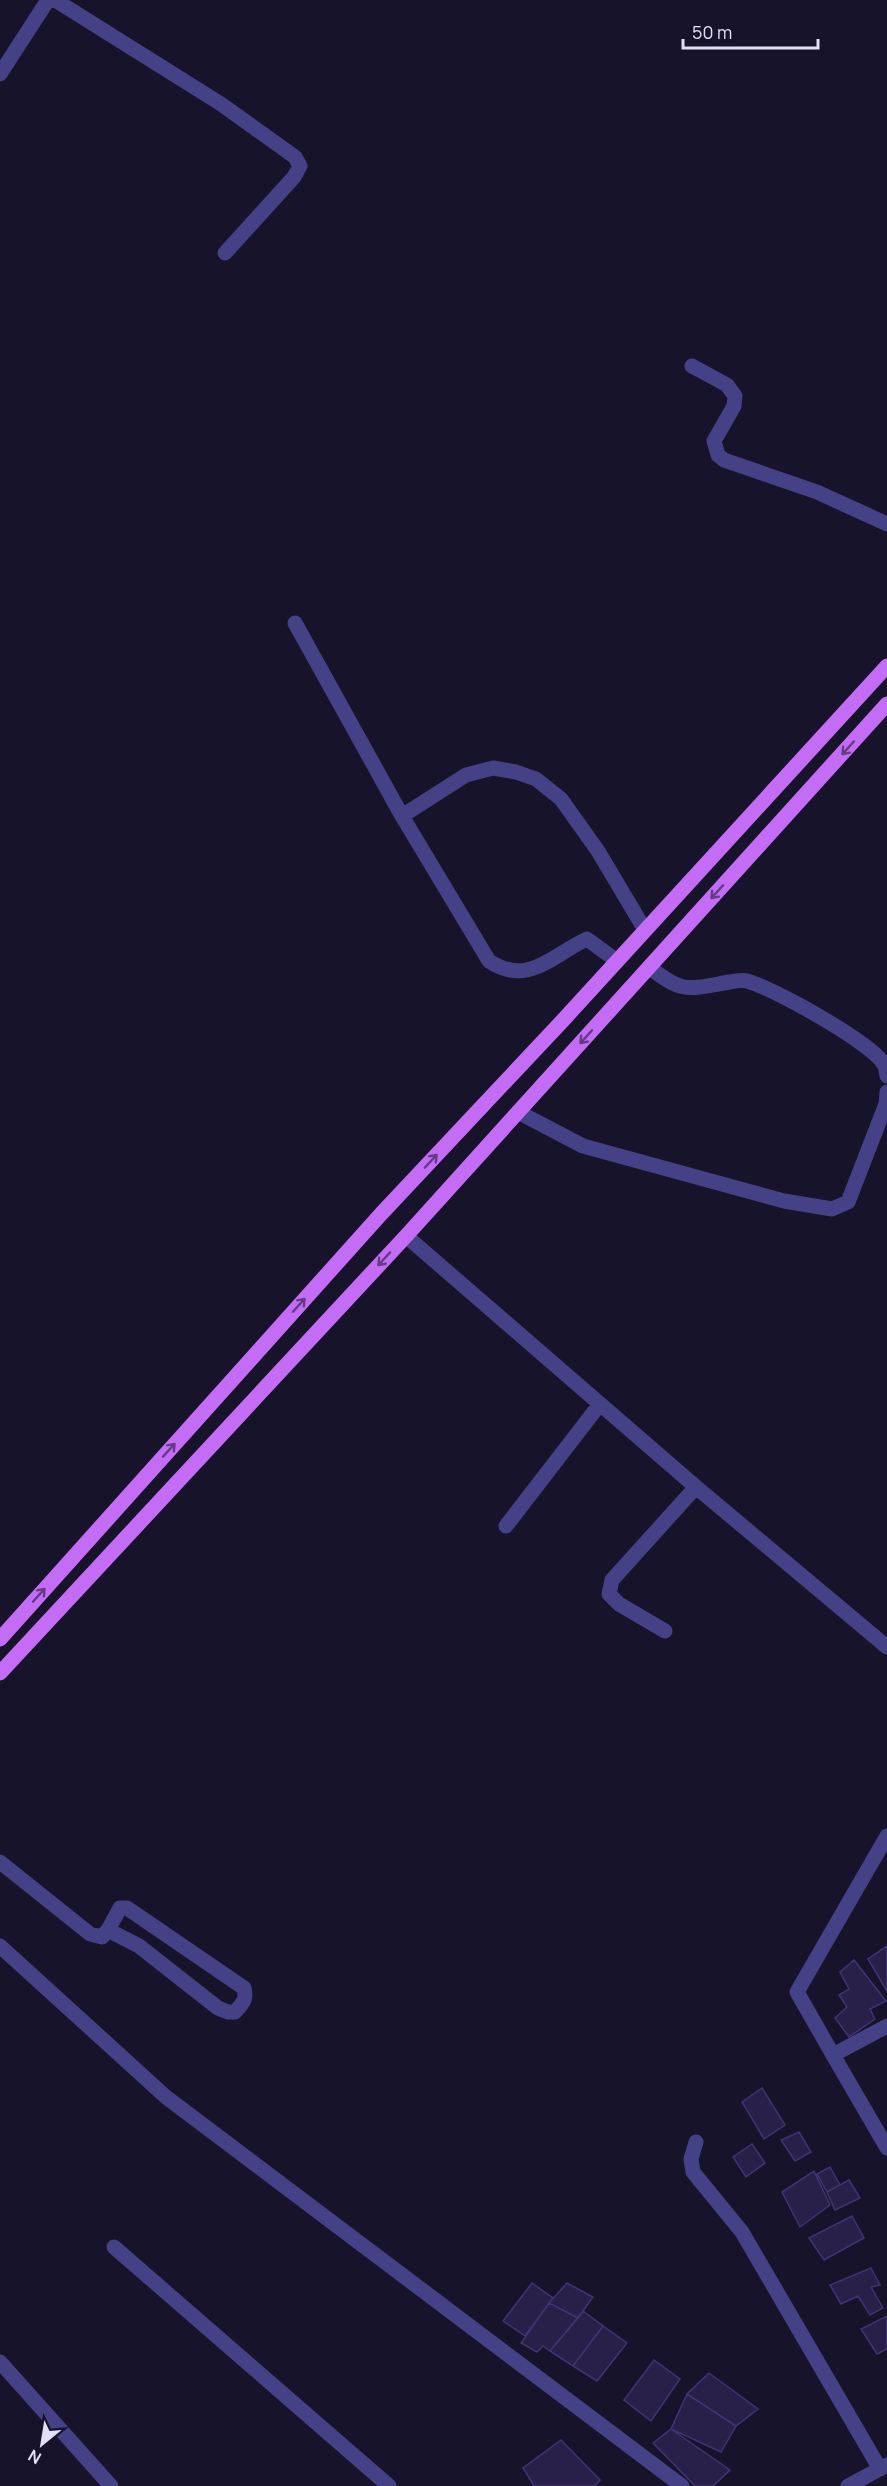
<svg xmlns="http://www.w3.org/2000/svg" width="887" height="2486" font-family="Manrope,sans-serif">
<rect width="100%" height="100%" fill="#17132a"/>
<path fill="#29204a" stroke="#413374" stroke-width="1.5" d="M887,1946V1991L868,1959Z
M854,1960L886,2001L870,2009L875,2019L849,2037L835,2018L847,2007L839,1995L849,1989L840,1972Z
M762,2088L785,2125L764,2139L742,2102Z
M799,2132L811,2152L795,2161L781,2140Z
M752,2144L765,2163L746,2177L733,2157Z
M830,2167L840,2185L827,2192L817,2174Z
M814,2171L830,2205L800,2227L782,2192Z
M849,2180L860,2198L835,2210L827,2192Z
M852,2216L864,2238L824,2260L809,2238Z
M871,2268L880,2285L871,2287L883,2308L870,2315L858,2296L841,2304L830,2285Z
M532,2283L553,2298L525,2336L503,2321Z
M567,2283L593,2297L578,2318L549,2303Z
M549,2303L578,2318L550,2351L543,2346L537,2352L521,2343Z
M583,2311L603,2326L573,2366L550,2351Z
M887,2316V2349L877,2354L861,2329Z
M603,2326L627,2343L597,2381L573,2366Z
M654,2360L680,2379L651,2421L624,2400Z
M709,2373L758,2409L736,2426L687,2394Z
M687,2394L736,2426L721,2452L671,2429Z
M671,2429L730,2470L713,2486H695L653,2443Z
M561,2440L600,2480L595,2486H534L523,2468Z"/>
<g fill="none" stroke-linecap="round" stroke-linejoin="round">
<path stroke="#444186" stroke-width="15" d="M55,0L221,104L295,157L300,166L294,177L225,253
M0,74L48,0
M692,366L727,385L735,396L734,406L714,441L718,455L724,460L817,492L887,524
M295,623L402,816L489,961C528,987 552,955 587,939L617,961
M402,816L466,775L493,768L516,772L536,779L561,799L598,851L645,930
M649,967C681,992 685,990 724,983C731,982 740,979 747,981C773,988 870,1042 883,1063C886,1066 886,1072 887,1076
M518,1112L583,1146L784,1201L832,1209L848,1202L886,1104L887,1092
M406,1236L696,1487L887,1647
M506,1526L600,1404
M665,1631L619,1604L609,1594L612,1580L696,1487
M0,1862L90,1934L102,1937L108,1930L139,1946L218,2008L228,2012H235C243,2003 247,1999 244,1988L127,1908H120L108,1930
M0,1946L166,2097L682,2486
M887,2026L833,2055L887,2148
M833,2055L797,1992L887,1836
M696,2142L691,2159L693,2172L742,2232L880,2469
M114,2247L389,2486
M0,2362L111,2486
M848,2486L887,2465"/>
<path stroke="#c46cf6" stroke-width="15" d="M0,1639L381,1214L566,1017L887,666
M0,1673L406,1236L887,704"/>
</g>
<defs><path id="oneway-shaft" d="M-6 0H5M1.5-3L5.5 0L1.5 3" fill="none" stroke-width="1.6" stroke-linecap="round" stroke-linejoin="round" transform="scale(1.5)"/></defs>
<g stroke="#653b86">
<use href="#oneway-shaft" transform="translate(848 748) rotate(132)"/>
<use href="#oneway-shaft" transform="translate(717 892) rotate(132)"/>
<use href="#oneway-shaft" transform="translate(586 1037) rotate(132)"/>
<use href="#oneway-shaft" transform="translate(431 1161) rotate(-47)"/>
<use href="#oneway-shaft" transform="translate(384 1259) rotate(133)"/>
<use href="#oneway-shaft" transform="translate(299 1305) rotate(-48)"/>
<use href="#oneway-shaft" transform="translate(169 1450) rotate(-48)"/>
<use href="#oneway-shaft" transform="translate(39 1595) rotate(-48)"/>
</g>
<g transform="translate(42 2444) rotate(210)" stroke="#17132a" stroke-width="4.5" paint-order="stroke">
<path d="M0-4.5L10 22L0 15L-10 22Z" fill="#e2defd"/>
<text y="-9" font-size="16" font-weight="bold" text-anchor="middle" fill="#e2defd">N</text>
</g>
<path d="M683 39v9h135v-9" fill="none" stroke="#e2defd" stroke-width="3"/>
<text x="692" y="39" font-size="18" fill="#e2defd" stroke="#17132a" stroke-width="4.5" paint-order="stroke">50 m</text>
</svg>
